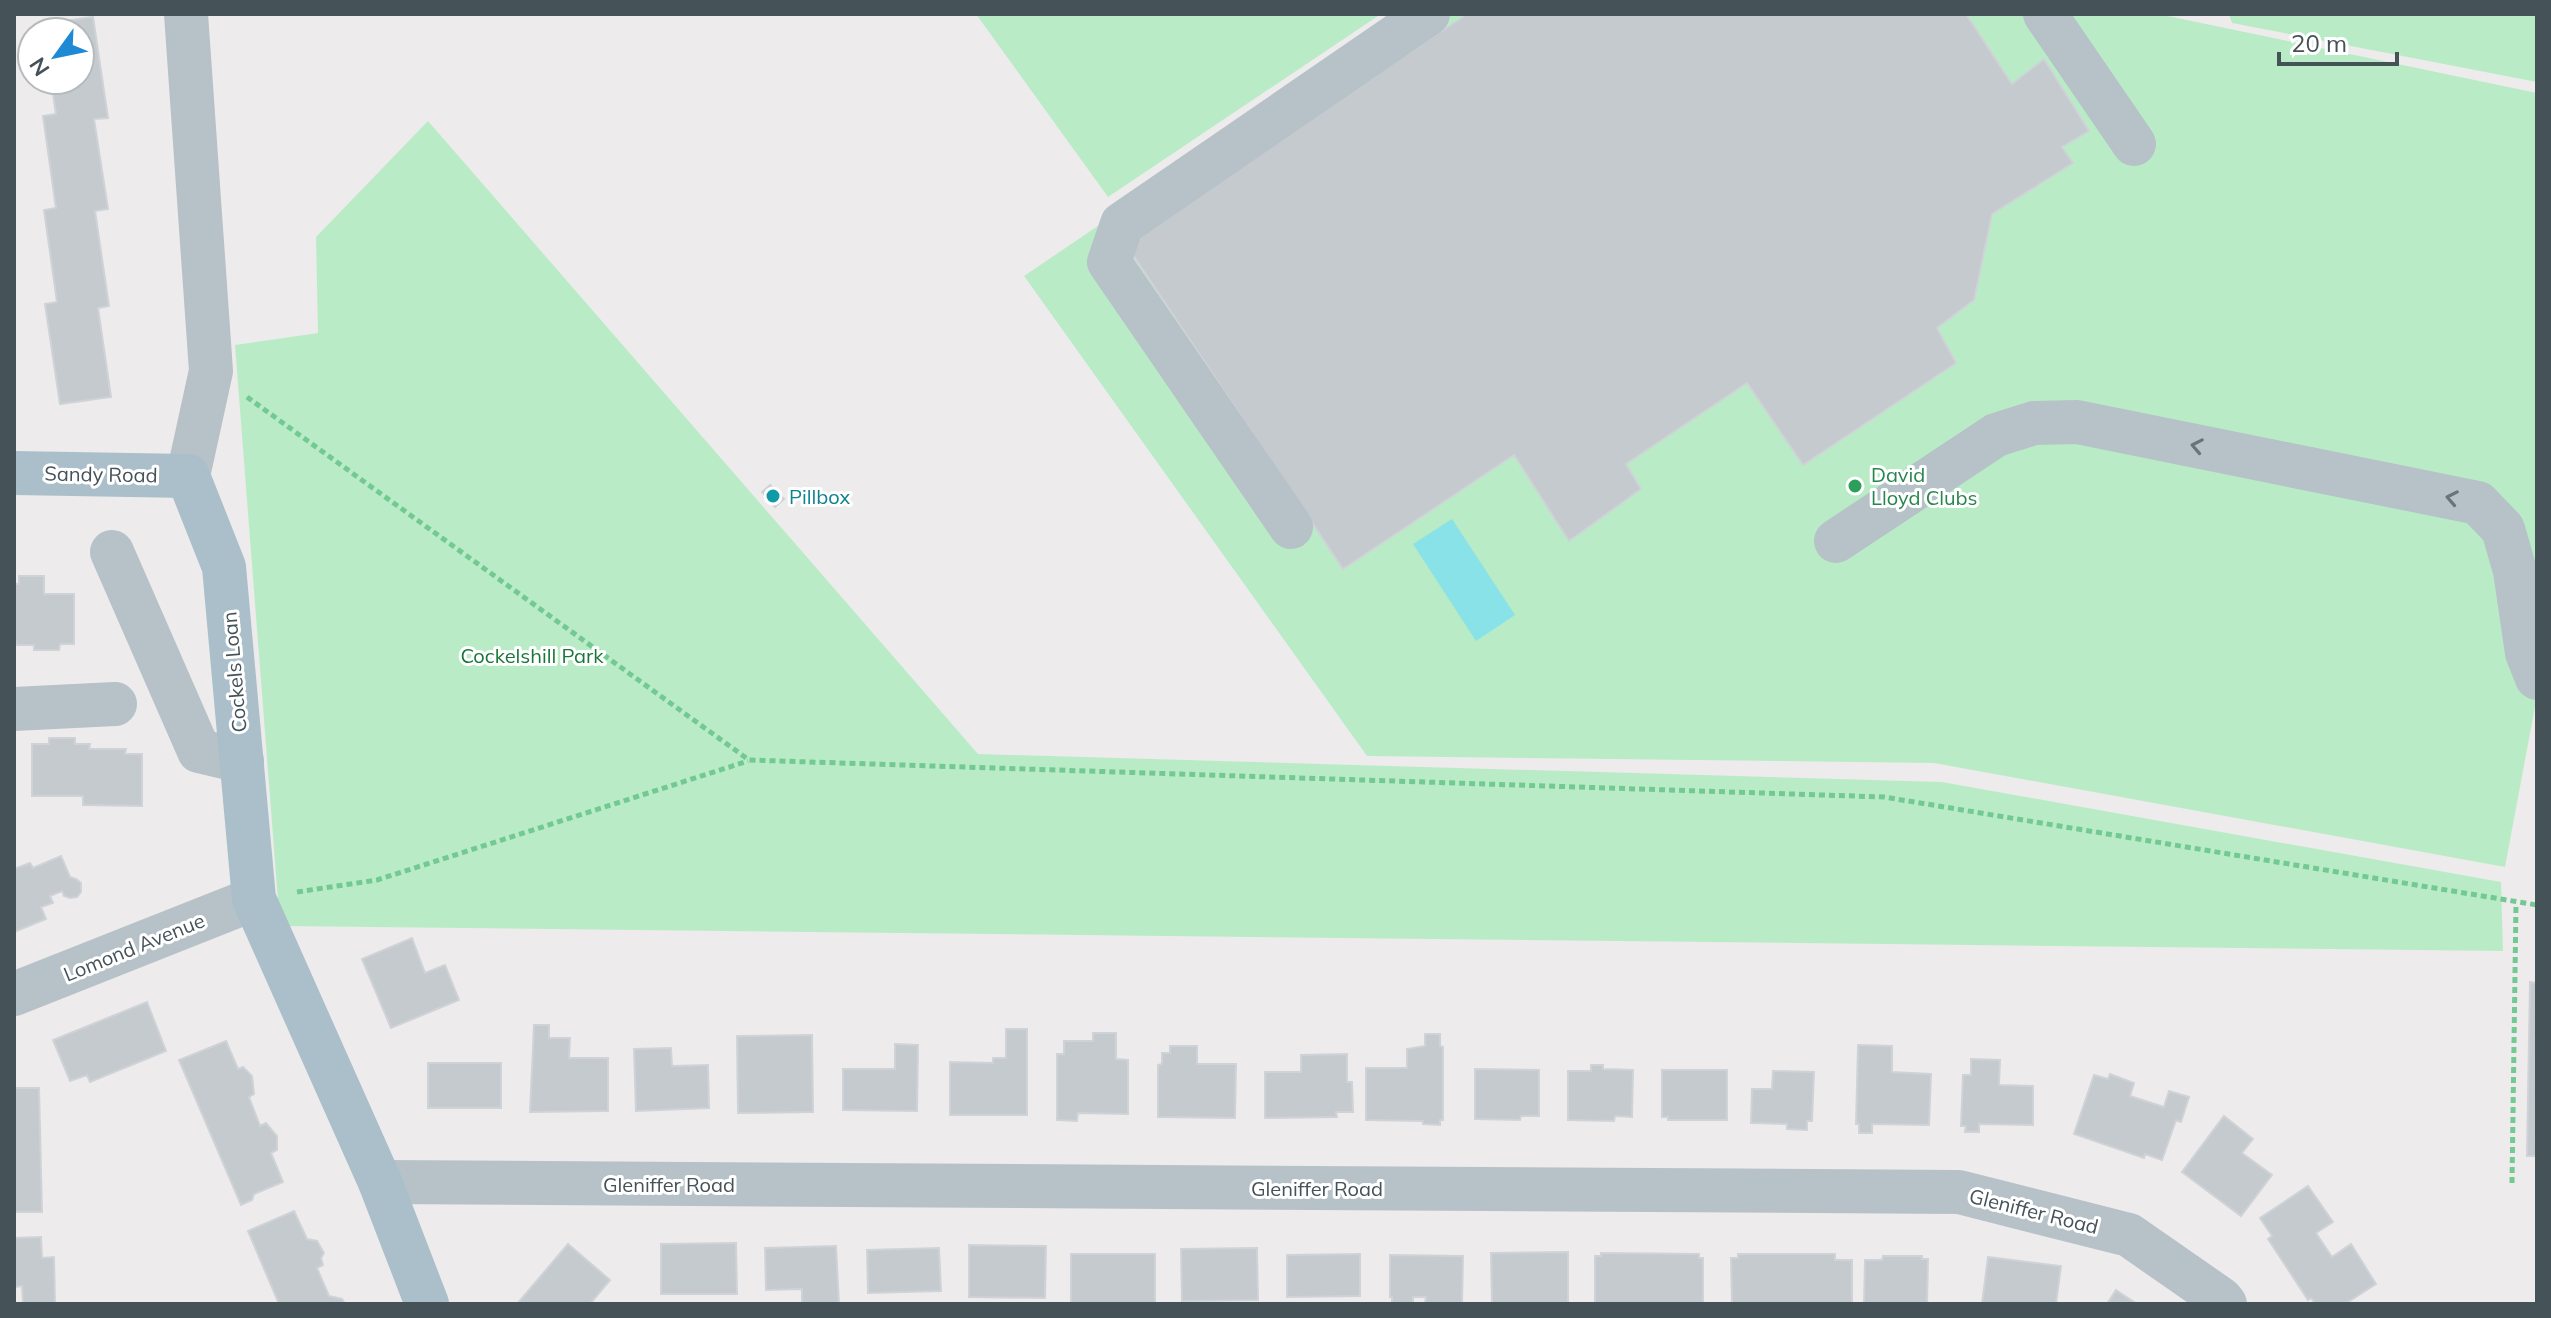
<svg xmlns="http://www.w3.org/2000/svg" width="2551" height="1318" font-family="Mulish,sans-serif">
<rect width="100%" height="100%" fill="#eeebec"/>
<path fill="#b9ecc6" d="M976,14H1381L1108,197Z
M1411,14H2158L2537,93V696L2505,867L1934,763L1367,756L1024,276Z
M2229,14H2537V82L2232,23Z
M428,121L978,754L1942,782L2501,882L2503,951L280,926L235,345L318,333L316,237Z"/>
<path fill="#88e2e8" d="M1452,519L1515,615L1476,641L1413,544Z"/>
<path fill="#c5cace" stroke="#cfd3d7" stroke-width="2" d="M1467,14H1966L2012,84L2044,59L2089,131L2062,147L2073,163L1992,214L1974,300L1937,328L1956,363L1803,465L1747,383L1626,464L1641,489L1569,541L1514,455L1343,569L1125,243Z
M93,17L108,118L94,119L108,209L95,211L109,306L98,308L111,397L60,404L45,304L57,302L44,210L56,208L43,116L56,114L51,80H80V32H44L43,24Z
M770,485L784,499L775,507L762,492Z
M19,576H44V594H74V644H60L59,650H34V645H17L14,638V584H19Z
M49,738H75V744H90L89,749H126L125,754H142V806L83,805V796H32V744H49Z
M61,856L70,877L76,879L81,883V892L77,897L70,898L64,896L62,891L50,896L53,903L41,907L46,919L14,932V869L30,863L33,868Z
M412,938L425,973L445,965L459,1000L391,1028L362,959Z
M2530,982L2537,983V1156H2527Z
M147,1002L166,1051L90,1082L87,1075L70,1081L53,1040Z
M534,1025H549V1038H570L569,1058H608V1111L530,1112Z
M1006,1029H1027V1115H950V1062L993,1063V1058H1006Z
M1093,1033H1116V1059L1128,1060V1114L1078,1113L1077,1121L1057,1120V1054H1064V1041H1093Z
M1425,1034H1440V1046L1443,1047V1120H1440V1125L1423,1124V1121L1366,1120V1068H1407V1049L1425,1046Z
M812,1035L813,1112L738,1113L737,1036Z
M226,1041L238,1069L243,1067L252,1076L254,1094L249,1097L260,1126L266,1123L277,1136V1150L271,1153L283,1182L254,1194L252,1200L241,1205L179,1060Z
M895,1044L918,1045L917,1111L843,1110V1069H895Z
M1858,1045L1892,1046V1072L1931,1074L1929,1125L1872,1124V1133H1859V1124H1856Z
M1170,1046H1197V1064H1236L1235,1118L1158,1117V1065L1162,1064V1053H1170Z
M671,1048L672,1066L708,1065L709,1108L636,1111L634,1049Z
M1347,1054V1082H1352L1353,1112H1336L1337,1117L1265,1118V1072H1301V1055Z
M1971,1059L2000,1060L1999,1085L2033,1086V1125L1979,1124V1132H1965L1966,1126H1961L1963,1075H1971Z
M428,1063H501V1108H428Z
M1591,1065H1603V1069L1633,1070L1632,1117L1615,1116L1614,1121L1568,1120V1071H1591Z
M1475,1069L1539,1070V1116H1521L1520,1120L1475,1119Z
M1662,1070H1727V1120H1668V1117H1662Z
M1773,1071L1814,1072L1812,1121H1807V1130L1787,1129V1124L1751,1123L1752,1089H1772Z
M2110,1074L2134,1083L2130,1096L2164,1107L2169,1091L2189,1097L2181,1122L2176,1120L2162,1160L2145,1154L2144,1158L2074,1134L2094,1075L2108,1079Z
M14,1088H39L42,1212H14Z
M2224,1116L2253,1139L2242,1153L2272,1175L2241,1216L2182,1172Z
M2308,1186L2333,1222L2316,1233L2332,1257L2351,1244L2376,1284L2345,1304H2316L2311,1298L2308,1300L2268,1239L2272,1236L2260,1218Z
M294,1211L307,1239L317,1241L324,1253L321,1258L323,1265L317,1268L329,1296L342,1299L345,1304H279L248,1231Z
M41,1237L42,1258L54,1257L55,1304H23L22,1286L14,1287V1238Z
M736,1243L737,1294H661V1244Z
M568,1244L610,1280L590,1304H517Z
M969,1245L1046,1246L1045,1298L969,1297Z
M836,1246L839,1304H802V1289L766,1290L765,1248Z
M939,1248L941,1291L868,1293L867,1250Z
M1257,1248L1258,1300L1182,1301L1181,1249Z
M1568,1252V1304H1492L1491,1253Z
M1601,1253L1699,1254V1258H1703V1304H1595V1256H1601Z
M1071,1254H1155V1304H1071Z
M1360,1254V1296L1287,1297V1255Z
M1738,1254H1835V1260H1852V1304H1732L1731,1258H1738Z
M1390,1255L1463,1256L1462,1304H1425L1426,1297H1413V1304H1392V1297H1390Z
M1883,1256H1922V1259H1928L1927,1304H1864L1865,1260H1882Z
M1988,1257L2061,1266L2056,1304H1982Z
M2116,1290L2137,1304H2107Z"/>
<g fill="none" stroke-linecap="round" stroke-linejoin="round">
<path stroke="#73c992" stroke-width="5" stroke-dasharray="6 4" stroke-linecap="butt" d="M247,397L749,760L1884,797L2537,905
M297,892L377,880L748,761
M2512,1183L2516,903"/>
<path stroke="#b7c2c8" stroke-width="44" d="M186,14L211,371L188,476
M2045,14L2134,144
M1291,527L1109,262L1122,224L1428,14
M1836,541L1996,435L2034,423L2077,422L2478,503L2503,529L2515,571L2527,653L2537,678
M112,552L199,751L242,761
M14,709L115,704
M14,994L254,899
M380,1182L1959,1192L2129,1235L2221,1299L2225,1304"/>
<path stroke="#abbfca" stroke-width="44" d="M14,473L188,476L224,567L254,899L380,1182L427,1304"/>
</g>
<defs><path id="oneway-chevron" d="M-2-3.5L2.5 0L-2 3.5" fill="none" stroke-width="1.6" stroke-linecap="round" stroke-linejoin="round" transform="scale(2)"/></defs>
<g stroke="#67747a">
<use href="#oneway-chevron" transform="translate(2197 446) rotate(-169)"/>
<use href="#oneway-chevron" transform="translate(2452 498) rotate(-169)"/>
</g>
<circle fill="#2e9e5b" stroke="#fff" stroke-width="3" cx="1855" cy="486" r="8"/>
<circle fill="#0f9aa8" stroke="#fff" stroke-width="3" cx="773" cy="496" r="8"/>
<g text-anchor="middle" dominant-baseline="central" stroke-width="6" stroke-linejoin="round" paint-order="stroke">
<g font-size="20" fill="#455258" stroke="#fff">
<text transform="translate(101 474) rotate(1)">Sandy Road</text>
<text transform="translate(234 672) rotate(-95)">Cockels Loan</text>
<text transform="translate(134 947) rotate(-22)">Lomond Avenue</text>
<text x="669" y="1184">Gleniffer Road</text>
<text x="1317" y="1188">Gleniffer Road</text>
<text transform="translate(2034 1211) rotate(14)">Gleniffer Road</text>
</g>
<g font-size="20" fill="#27864d" stroke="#fff" text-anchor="start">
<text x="1871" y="474">David<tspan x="1871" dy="23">Lloyd Clubs</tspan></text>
</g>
<g font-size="20" fill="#0d838f" stroke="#fff" text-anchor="start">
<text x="789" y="496">Pillbox</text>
</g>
<g font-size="20" fill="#19763a" stroke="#fff">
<text x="532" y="655">Cockelshill Park</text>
</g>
</g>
<rect width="2551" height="1318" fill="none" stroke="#455258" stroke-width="32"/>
<g transform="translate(56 56) rotate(237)"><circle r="38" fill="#ffffff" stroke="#b5babc" stroke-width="2"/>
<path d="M0-6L14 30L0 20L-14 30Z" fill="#1e89d5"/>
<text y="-12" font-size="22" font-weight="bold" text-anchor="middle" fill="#455258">N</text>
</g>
<path d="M2279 52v12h118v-12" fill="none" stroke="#455258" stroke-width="4"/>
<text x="2291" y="52" font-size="24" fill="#455258" stroke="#ffffff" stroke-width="6" paint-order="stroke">20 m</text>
</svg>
